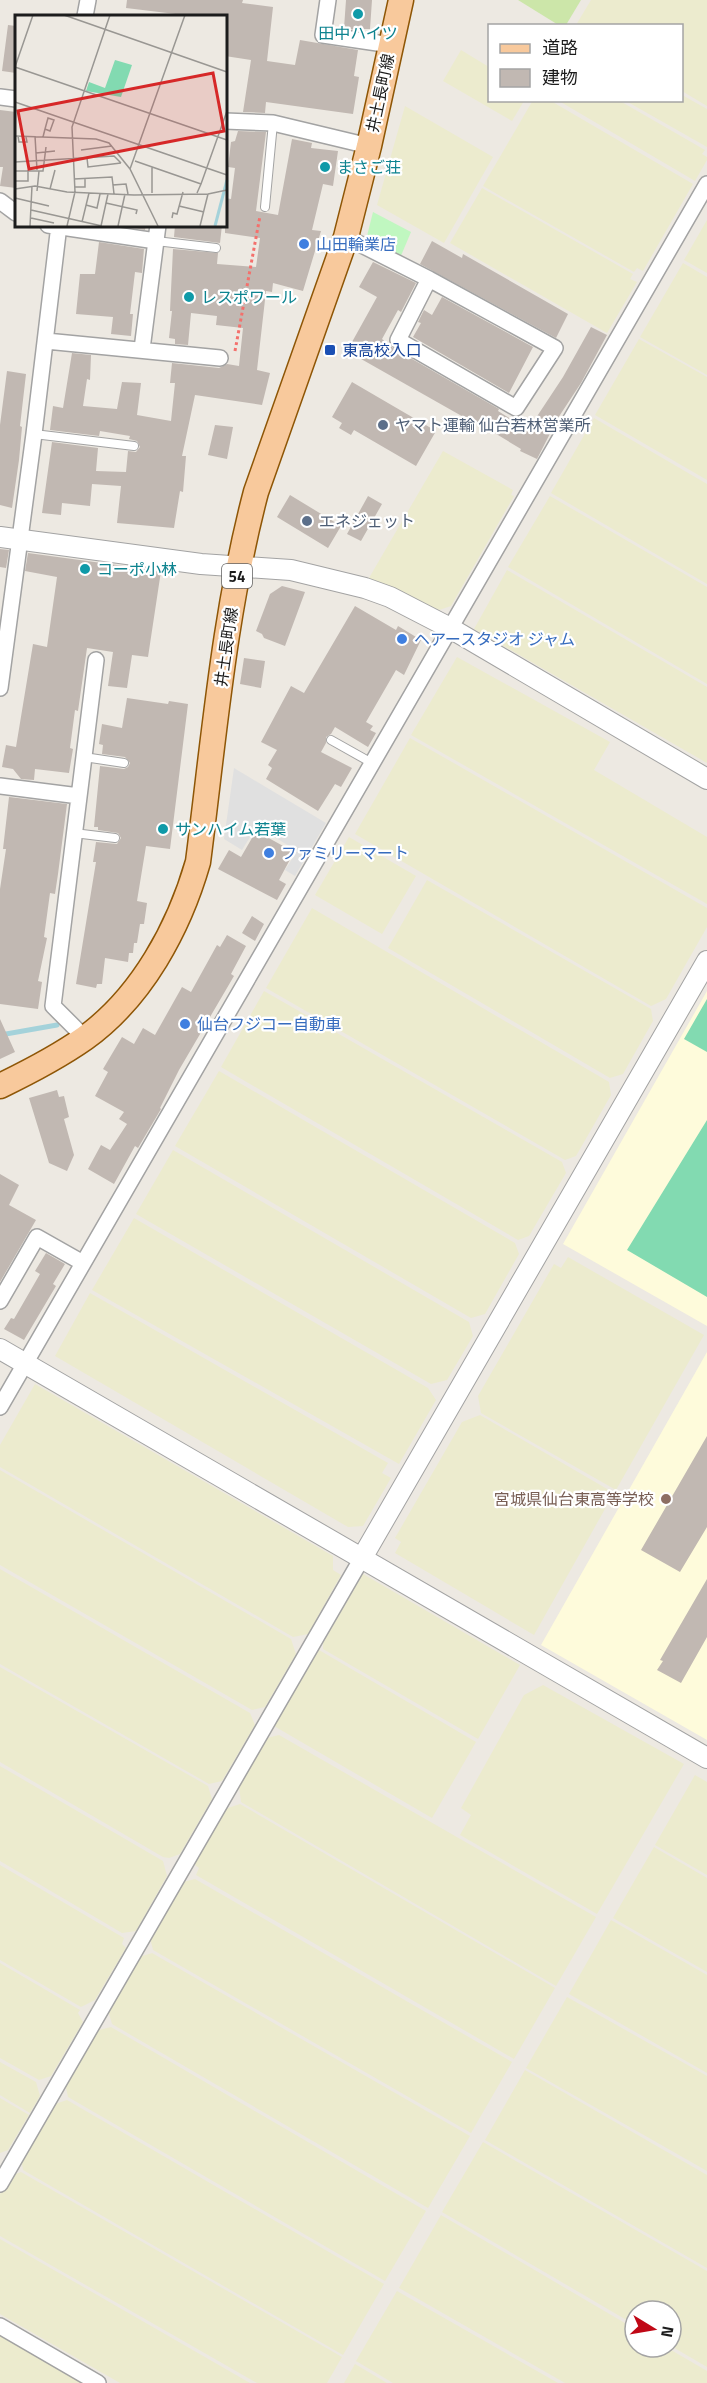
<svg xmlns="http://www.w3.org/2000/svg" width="707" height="2383" font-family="'Titillium Web','Noto Sans JP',sans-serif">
<rect width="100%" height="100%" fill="#ede9e2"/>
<path fill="#fefbdb" d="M707,991V1326L563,1244Z
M707,1352V1740L541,1645Z"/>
<path fill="#ecebce" d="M591,0H707V106L682,91V26L576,25Z
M461,50L489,67L490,100L524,101L512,121L443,81Z
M682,95L707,109V147L626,101L682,100Z
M533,100L551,101L693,184L643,271L637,268L634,272L483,186Z
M559,101H620L705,150L702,154L707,157V160L695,181Z
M405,106L493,157L444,243L377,205Z
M482,188L633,274L630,279L637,282L607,333L450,243Z
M707,220V273L684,260Z
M683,263L707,277V375L640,337Z
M639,339L707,377V480L595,415Z
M594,418L707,484V584L551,493Z
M443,451L513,490L511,495L514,496L451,606L439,610L369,578Z
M550,496L707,587V684L508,567Z
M507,570L707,687V763L474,629Z
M457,657L610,742L594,770L707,837V904L411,735Z
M410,738L707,908V927L666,999L651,1006L355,834Z
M349,837L416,876L382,934L315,895Z
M427,880L651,1009L653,1021L623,1074L610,1078L388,948Z
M312,908L609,1082L611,1095L576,1156L565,1160L266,988Z
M264,991L562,1162L566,1173L529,1236L518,1240L221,1067Z
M219,1071L515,1243L519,1254L485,1314L471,1318L175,1146Z
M173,1150L469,1322L473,1336L447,1380L431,1384L136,1214Z
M134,1218L428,1388L436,1400L399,1464L92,1290Z
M568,1257L704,1335L616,1490L481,1413L478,1396L554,1264L561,1268Z
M90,1293L388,1463L382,1473L391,1478L363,1526L348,1527L55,1356Z
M35,1384L333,1556V1570L341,1575L308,1634L293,1637L0,1467V1445Z
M480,1415L614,1493L534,1635L395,1553L401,1542L395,1538L462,1422Z
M0,1470L291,1639L296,1654L265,1707L252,1710L0,1565Z
M0,1569L250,1713L255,1725L222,1781L209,1784L0,1664Z
M363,1574L520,1665L478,1739L323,1649V1643Z
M319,1650L476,1742L432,1818L274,1726Z
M0,1667L208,1786L212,1799L180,1854L169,1858L163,1857L0,1762Z
M543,1685L684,1764L597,1914L460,1835L471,1815L461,1808L524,1695Z
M279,1735L596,1917L556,1986L241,1802L239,1786L267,1738Z
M0,1766L163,1861L167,1876L136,1931L122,1933L0,1861Z
M695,1775L707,1782V1875L655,1845Z
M240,1804L555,1988L514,2059L196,1875L199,1868L194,1864L225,1809Z
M654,1847L707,1878V1972L613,1918Z
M0,1865L124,1938L122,1944L126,1948L95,2000L81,2007L0,1960Z
M195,1879L512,2062L471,2133L153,1950L150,1938L183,1882Z
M611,1920L707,1975V2073L569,1994Z
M152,1953L470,2136L428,2208L112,2024L108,2010L139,1957Z
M0,1963L80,2010L78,2013L83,2022L51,2076L39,2080L0,2058Z
M567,1997L707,2076V2171L526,2068Z
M111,2027L426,2211L385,2281L68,2097L65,2083L95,2031Z
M0,2062L36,2082L40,2096L30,2113L0,2095Z
M525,2070L707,2175V2268L485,2140Z
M0,2098L29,2115L8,2150L0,2153Z
M67,2100L384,2284L343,2355L23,2170L21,2158L52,2105Z
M483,2142L707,2271V2367L671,2346V2311H635V2325L442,2212Z
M21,2172L342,2357L327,2383H257L0,2236V2194L10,2176Z
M441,2215L635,2329V2347H666L707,2371V2383H565L399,2288Z
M0,2239L250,2383H120L0,2314Z
M397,2291L558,2383H393L356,2361Z
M0,2332L87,2383H0Z
M355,2364L387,2383H344Z"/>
<path fill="#cce6a9" d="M518,0H581L566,25L560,26Z"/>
<path fill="#c0f7c0" d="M373,212L411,232L400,258L373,246L367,236Z"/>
<path fill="#82dab1" d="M707,999V1052L684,1039Z
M707,1120V1297L627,1250Z"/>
<path fill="#e0e0e0" d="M234,768L326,823L295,876L285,870L297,851L257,826L242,850L224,839Z"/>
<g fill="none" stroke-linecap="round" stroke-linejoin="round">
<path stroke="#a4d2da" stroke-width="5" d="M0,1035L57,1025"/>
</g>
<path fill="#c1b8b2" d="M127,0H243L242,3L273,7L267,61L295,65L300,40L358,50L354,76L359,77L353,114L266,102L265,113L243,112L251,60L225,56V16H192L126,8Z
M346,0H372L370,29H361V31L344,28Z
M8,25L16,26V73L2,71Z
M0,110L16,112V188L0,186L3,167H0Z
M238,131L266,132L256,211L278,215L292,139L312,143L311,148L338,151L333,186L323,184L312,230L321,231L303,291L273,283L272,292L266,291L257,370L270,373L262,405L195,395L182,456H186L183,492L180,491L174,528L117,523L121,486L92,484L90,506L62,503L61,515L42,513L52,442L98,448L96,471L126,472L128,451L136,452L140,447L137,441L129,439L130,436L100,431L99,436L50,430L53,406L63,408L72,353L91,355L90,380L87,379L83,406L117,409L122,382L141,383L137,415L171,421L175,383H170L172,363L219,368L227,364L239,366L243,328L216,325L217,316L191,313L188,345L175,344V339L169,338L172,311H170L173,249L218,253L217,264L256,267L260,238L225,233V198L231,199L235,168L228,167L231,142L235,141Z
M115,225H146L145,230Z
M175,225H222L220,243L174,237Z
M432,241L462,258L463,254L568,314L556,338L420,264Z
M99,242L144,249L142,273L135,272L130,314H133L131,336L111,334L113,317L76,314L80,274H95Z
M373,262L416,283L401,312L398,310L382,339L393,348L499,409L498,411L528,430L563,377L591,327L607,335L581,383L558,418L537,459L520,451L521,449L468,417L467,419L347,351L377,297L359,287Z
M442,297L533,347L509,393L413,337L421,323L418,322L424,310L432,315Z
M7,371L26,374L20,426L22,427L19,460L12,508L0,505V425Z
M352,382L436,431L416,466L354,430L351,435L339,428L342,423L332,417Z
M215,425L233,427L227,459L208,455Z
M290,495L341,526L328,548L277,517Z
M368,496L382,504L361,541L347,534Z
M0,549L9,550L6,568L0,567Z
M28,553L161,571L148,657L132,655L127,688L108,686L113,652L87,648L78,711L75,710L70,748L73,749L69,773L35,769L34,780L21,779L13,769L2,767L6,745L16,747L33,644L47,647L57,577L25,571Z
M282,586L305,592L285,646L264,638L262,634L256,631L270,594Z
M355,606L396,630L398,626L421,640L404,675L396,670L366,722L373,726L370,730L376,733L368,747L335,727L331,734L326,737V743L321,752L352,768L341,787L335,784L318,811L266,779L272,768L268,765L277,750L261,742L291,686L304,693Z
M244,658L265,661L261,688L240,684Z
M127,698L168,704L169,701L188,704L170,849L146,846L137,901L147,903L144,924H140L137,943H134L133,953H129L128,962L105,958L102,984H97L96,988L76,984L96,862H93L96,842L117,844L121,838L118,833L98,830V827H94L100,766L124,769L128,767L130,763L125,757L102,754L103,745L99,744L102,724L122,728Z
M9,797L67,804L58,874L55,894L50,893L44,937L47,938L38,981L42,982L38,1009L0,1004V889L6,849H3Z
M256,831L294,852L279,880L286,884L277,900L218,869L229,850L241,857Z
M252,916L264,924L255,941L242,933Z
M227,935L246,946L231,974L234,976L179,1070L160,1108L161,1109L138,1148L135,1146L114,1184L88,1169L101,1145L110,1150L127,1124L119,1119L124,1112L95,1096L108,1072L103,1069L122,1037L134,1044L143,1028L155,1035L182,987L191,992L217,945L220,947Z
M0,1019L15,1052L0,1059Z
M57,1090L59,1097L64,1096L69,1117L64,1119L74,1155L67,1171L49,1163L29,1098Z
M0,1174L19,1185L9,1205L36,1220L0,1282Z
M46,1253L65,1264L53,1284L56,1286L24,1340L4,1329L11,1318L14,1319L40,1274L35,1271Z
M707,1436V1527L680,1572L641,1550Z
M707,1579V1637L681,1683L657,1670L663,1661L660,1660Z"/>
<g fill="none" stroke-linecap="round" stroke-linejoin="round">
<g stroke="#a3a3a3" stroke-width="10">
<path id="service" d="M265,207L273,123
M156,241L216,248
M34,434L134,446
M331,740L372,763
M84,757L124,763
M74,833L115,838"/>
</g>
<g stroke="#a3a3a3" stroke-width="18">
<path id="minor" d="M328,0L323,35L391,45
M85,16L88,0
M0,97L16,99
M225,121L273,123L369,146
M0,201L16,213
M48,225L156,241
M346,237L429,279L555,348L516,408L398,340L429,279
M46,341L220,358
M142,349L158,225
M0,688L34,434L59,225
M0,786L79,796
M85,1038L53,1006L96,660
M0,1301L37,1237L83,1263
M0,1407L707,184
M0,2184L362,1558
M0,2326L98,2383"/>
</g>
<g stroke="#a3a3a3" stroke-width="22">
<path id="tertiary" d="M0,537L201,564L291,570L365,588L390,597L450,628L707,779
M0,1349L707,1758
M362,1558L707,961"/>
</g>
<g stroke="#8e5606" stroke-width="27">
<path id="primary" d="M0,1086C29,1072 58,1057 85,1038C142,997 179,928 198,862C214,738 224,613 256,492L346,237L369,146L401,0"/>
</g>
<path stroke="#f4706c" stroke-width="3" stroke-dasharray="3 3" stroke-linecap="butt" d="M235,351L260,216"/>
<use href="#service" stroke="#fff" stroke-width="8"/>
<use href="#minor" stroke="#fff" stroke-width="15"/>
<use href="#tertiary" stroke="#fff" stroke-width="20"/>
<use href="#primary" stroke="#f8c99c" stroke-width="24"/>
</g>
<g fill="#0f9aa8" stroke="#fff" stroke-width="2">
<circle cx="358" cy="14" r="6"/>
<circle cx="325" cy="167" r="6"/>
<circle cx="189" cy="297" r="6"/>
<circle cx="85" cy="569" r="6"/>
<circle cx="163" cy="829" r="6"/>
</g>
<g fill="#3f7fe0" stroke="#fff" stroke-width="2">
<circle cx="304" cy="244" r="6"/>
<circle cx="402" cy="639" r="6"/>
<circle cx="269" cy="853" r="6"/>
<circle cx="185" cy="1024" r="6"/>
</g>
<rect fill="#1a4fb4" stroke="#fff" stroke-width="2" x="324" y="344" width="12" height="12" rx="3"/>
<g fill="#5c6f8a" stroke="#fff" stroke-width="2">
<circle cx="383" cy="425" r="6"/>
<circle cx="307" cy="521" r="6"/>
</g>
<circle fill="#8d6e63" stroke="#fff" stroke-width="2" cx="666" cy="1499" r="6"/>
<g text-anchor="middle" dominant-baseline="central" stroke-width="4.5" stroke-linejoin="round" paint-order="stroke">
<rect fill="#fff" stroke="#606060" stroke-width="1.5" x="222" y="564" width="30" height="24" rx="4.5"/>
<g font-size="15" font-weight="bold" fill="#1c1c1c">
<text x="237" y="576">54</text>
</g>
<g font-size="16" fill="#0d838f" stroke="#fff" text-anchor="start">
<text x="358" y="33" text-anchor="middle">田中ハイツ</text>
<text x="337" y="167">まさご荘</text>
<text x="201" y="297">レスポワール</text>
<text x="97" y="569">コーポ小林</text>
<text x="175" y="829">サンハイム若葉</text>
</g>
<g font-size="16" fill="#1c1c1c" stroke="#fff">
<text transform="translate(380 93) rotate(-78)">井土長町線</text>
<text transform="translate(226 647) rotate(-82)">井土長町線</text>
</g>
<g font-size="16" fill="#366cbe" stroke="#fff" text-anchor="start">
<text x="316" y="244">山田輪業店</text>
<text x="414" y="639">ヘアースタジオ ジャム</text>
<text x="281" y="853">ファミリーマート</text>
<text x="197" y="1024">仙台フジコー自動車</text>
</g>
<g font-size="16" fill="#164399" stroke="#fff" text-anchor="start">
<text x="342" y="350">東高校入口</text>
</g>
<g font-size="16" fill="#4e5e75" stroke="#fff" text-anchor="start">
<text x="395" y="425">ヤマト運輸 仙台若林営業所</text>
<text x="319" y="521">エネジェット</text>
</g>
<g font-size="16" fill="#785e54" stroke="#fff" text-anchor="end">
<text x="654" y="1499">宮城県仙台東高等学校</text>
</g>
</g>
<g transform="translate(15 15)">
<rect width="212" height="212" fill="#ede9e2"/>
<path d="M100,45L117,50L106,82L71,76L74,67L90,73Z" fill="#82dab1"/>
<path fill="none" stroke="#a4d2da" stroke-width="3" d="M200,211L212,165"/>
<path fill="none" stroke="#999793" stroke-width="1.5" d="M49,0L212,57M0,52L212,125M0,52L18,0M0,87L212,160M0,121L81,124L94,128L115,154L143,211M3,121L4,127H12L11,122M20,121L22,155M28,122L30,114L33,103L39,105L35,116L30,114M66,135L97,131M21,138L40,136M72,143L73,152L106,148M120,146L186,169L182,178M0,147L99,141L106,148M137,152V178M115,154L170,0M0,156H28L31,132M59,164L97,162L98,170M0,166H13V155M186,169L212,96M60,172H70V163M0,174L20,171L52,177L119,180L193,179L212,175M35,174L40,155M22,176L24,156M99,179L98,170L111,169L113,179M0,183L34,191M91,188L122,195L121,199M71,190L82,193L85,179M164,191L189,197M16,195L87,211M16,203L39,208M157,203L158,198L162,199L168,177M67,207L74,178M15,211L17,171M52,211L60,177L57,112L95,0M86,211L93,179M103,211L110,179M185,211L193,179"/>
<path fill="#d62828" fill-opacity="0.15" stroke="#d62828" stroke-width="3" d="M198,58L209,116L14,154L3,96Z"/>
<rect width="212" height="212" fill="none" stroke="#1c1c1c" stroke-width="3"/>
</g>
<rect x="488" y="24" width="195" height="78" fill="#ffffff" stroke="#a4a4a4" stroke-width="1.5"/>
<rect x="500" y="44" width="30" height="9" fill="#f8c99c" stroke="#a4a4a4" stroke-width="1.5"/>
<text x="542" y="54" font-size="18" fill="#1c1c1c">道路</text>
<rect x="500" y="69" width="30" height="18" fill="#c1b8b2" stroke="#a4a4a4" stroke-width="1.5"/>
<text x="542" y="84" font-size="18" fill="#1c1c1c">建物</text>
<g transform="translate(653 2329) rotate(101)"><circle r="28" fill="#ffffff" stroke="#a4a4a4" stroke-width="1.5"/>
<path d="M0-4.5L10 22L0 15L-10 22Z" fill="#c00816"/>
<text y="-9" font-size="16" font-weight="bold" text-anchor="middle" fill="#1c1c1c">N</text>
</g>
</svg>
